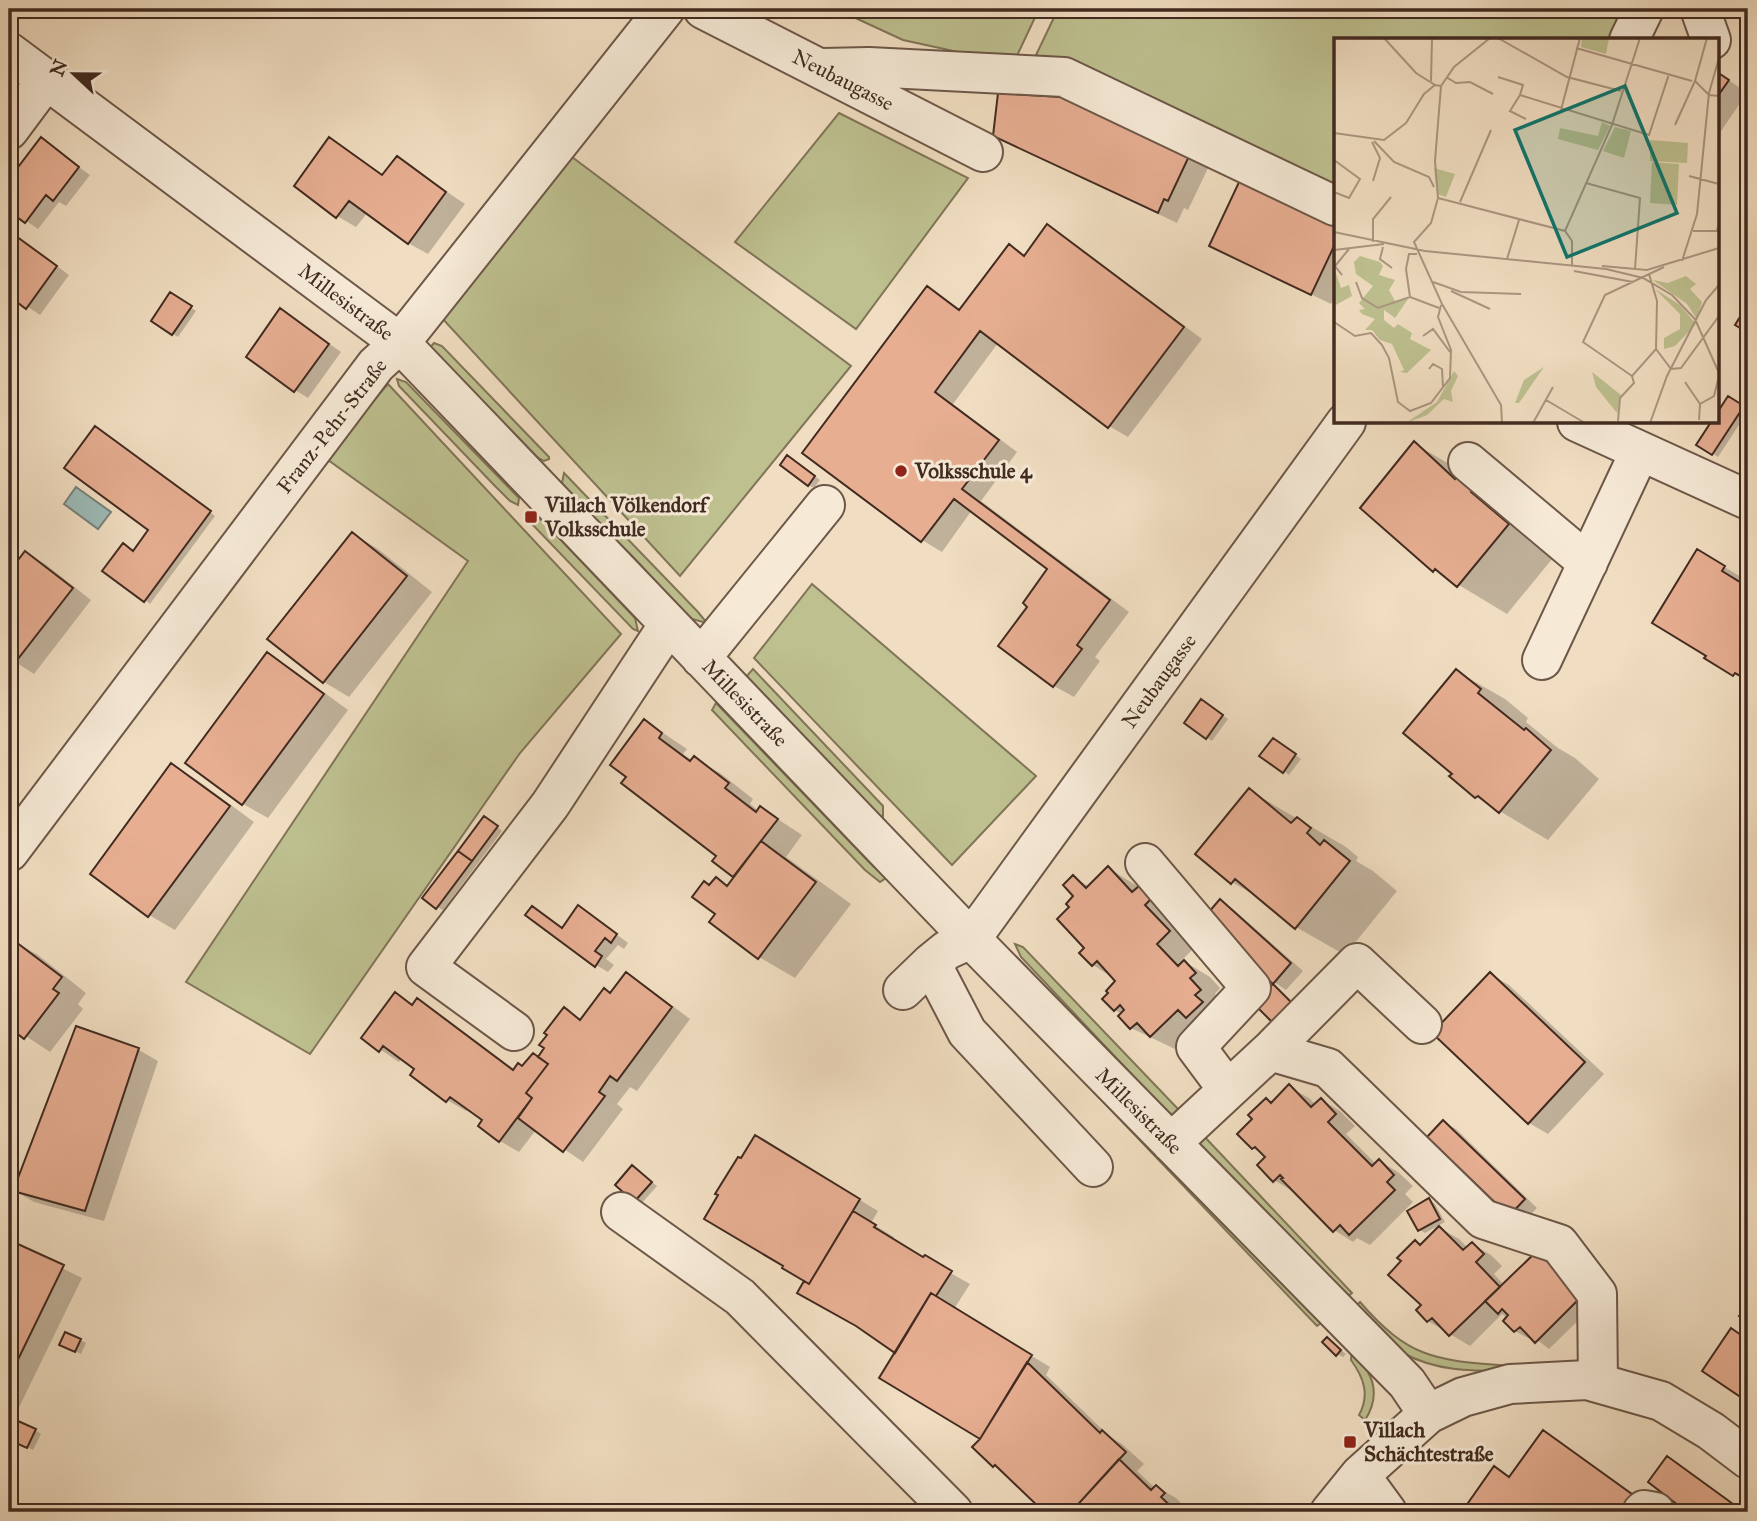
<svg xmlns="http://www.w3.org/2000/svg" width="1757" height="1521" font-family="'IM FELL Great Primer',serif">
<rect width="100%" height="100%" fill="#f1dec2"/>
<filter id="stains"><feTurbulence type="fractalNoise" baseFrequency=".00286" numOctaves="4"/><feColorMatrix values="0 0 0 0 .2 0 0 0 0 .09 0 0 0 0 .02 0 0 0 .5 -.17"/></filter>
<radialGradient id="worn" r=".72"><stop offset=".6" stop-color="#630" stop-opacity="0"/><stop offset="1" stop-color="#630" stop-opacity=".3"/></radialGradient>
<path fill="#bec090" stroke="#807558" stroke-width="2" d="M836,9H1039L1013,64L903,40Z
M1058,9H1635L1620,40H1335V196L1036,55Z
M839,113L968,178L856,329L735,242Z
M572,157L851,366L680,576L440,316Z
M434,343L442,346L549,457V459L544,461L537,457L451,368L427,351Z
M397,379L406,382L519,498L518,505L510,501L495,486L399,386Z
M388,384L621,634L520,753L310,1054L186,982L468,561L324,457Z
M564,473L698,612L707,623L692,619L680,608L636,560L567,491L562,483Z
M534,518L542,520L635,618L638,631L633,629L529,521Z
M812,584L1036,776L952,865L754,658Z
M753,669L883,806V817L876,815L745,678Z
M716,703L872,865L886,878L880,882L865,870L712,710Z
M1015,944L1023,947L1179,1110L1172,1117L1021,957Z
M1032,1027L1325,1320L1317,1326Z
M1201,1133L1352,1293L1344,1300L1203,1148L1199,1142Z
M1360,1302C1411,1361 1438,1360 1511,1366L1512,1371C1473,1371 1438,1372 1403,1353L1354,1308Z
M1352,1349C1371,1372 1383,1392 1365,1420L1359,1415C1370,1395 1364,1378 1351,1360Z"/>
<path fill="#9cbbb8" stroke="#78817b" stroke-width="2" d="M76,487L111,512L98,529L64,504Z"/>
<path fill="#0003" d="M1717,72L1747,93L1717,137Z
M999,95L1210,164L1188,210L1184,208L1177,223L995,135Z
M330,139L384,176L397,158L465,204L428,254L408,243L368,212L356,227L337,216Z
M41,140L90,175L66,206L59,202L38,229L9,209V182Z
M1241,183L1335,227V295L1331,304L1211,246Z
M1047,227L1066,238L1202,339L1128,437L1109,426L998,343L953,404L1017,452L981,501L1129,612L1095,657L1100,661L1074,697L1054,686L1001,645L1030,606L1050,569L972,510L942,552L922,540L805,452L927,288L962,310L1009,247L1025,256Z
M9,231L69,275L40,315L9,294Z
M171,294L196,311L178,337L173,334Z
M293,318L341,352L308,398L295,390Z
M1729,398L1748,411L1718,457L1698,444L1713,422H1717V416Z
M102,432L215,516L150,604L145,600L134,553L151,530Z
M1415,444L1463,472L1557,553L1507,614L1434,570Z
M793,460L820,480L814,488L808,485Z
M353,534L378,549L432,592L349,697L324,682Z
M1697,551L1748,581V682L1707,658L1709,655Z
M26,553L45,564L91,600L34,674L9,658V575Z
M267,654L292,669L348,710L268,818L243,804Z
M1456,671L1505,699L1528,718L1526,722L1558,748L1575,758L1599,779L1548,840L1476,797L1454,774Z
M1207,704L1228,719L1212,741L1206,737Z
M645,721L687,749L683,754L693,761L694,759L720,773L753,799L750,804L759,811L761,808L802,835L786,857L851,904L795,978L759,957L717,913L711,887L716,879L729,887L736,876L715,861L718,855L628,777Z
M1279,743L1301,759L1289,775L1284,771Z
M172,765L197,780L254,822L175,930L149,915Z
M1250,791L1346,847L1358,857L1356,861L1373,871L1397,891L1345,955L1296,927L1263,900L1232,882L1198,854Z
M9,792L17,798L9,809Z
M490,821L502,831L443,910L437,907Z
M1108,868L1165,903L1195,947L1182,960L1210,977L1220,988L1215,994L1225,1005L1177,1050L1131,1028L1122,1014L1115,1010L1118,981L1093,965L1086,948L1072,907L1076,896L1073,877L1090,887Z
M1221,901L1233,909L1303,971L1286,990L1274,982Z
M533,908L563,929L591,915L628,943L624,949L618,945L606,959L614,965L608,972L596,965Z
M13,941L38,955L86,993L78,1004L83,1009L50,1052L9,1025V946Z
M1490,974L1509,985L1604,1074L1548,1134L1529,1123Z
M626,975L646,986L690,1019L637,1091L630,1087L617,1104L623,1109L583,1162L536,1130L519,1152L500,1141L484,1120L469,1108L466,1111L447,1100L417,1069L402,1058L399,1062L363,1038L396,995L414,1005L417,1000L436,1011L515,1070L523,1068L539,1058L564,1010L582,1020L612,994Z
M77,1028L139,1050L158,1061L104,1221L34,1202L15,1191Z
M1289,1087L1309,1098L1316,1105L1321,1100L1340,1111L1355,1126L1346,1134L1376,1164L1379,1161L1398,1172L1413,1186L1405,1194L1413,1202L1370,1245L1357,1238L1353,1242L1334,1230L1294,1192L1274,1180L1266,1156L1253,1148L1254,1119L1266,1100L1272,1103Z
M1443,1122L1456,1129L1537,1208L1523,1222Z
M775,1148L878,1211L871,1223L894,1237L892,1240L970,1284L954,1309L1050,1367L1046,1375L1110,1437L1122,1444L1144,1464L1137,1471L1155,1488L1157,1487L1176,1498L1183,1505L1179,1509L1182,1512H1047L1003,1470L994,1465L983,1438L897,1353L860,1327L799,1293L806,1280Z
M633,1167L657,1186L641,1204L635,1201Z
M1429,1200L1435,1204L1445,1222L1425,1233L1420,1230Z
M1440,1228L1459,1239L1468,1248L1472,1244L1491,1255L1502,1266L1494,1274L1504,1285L1537,1253L1550,1260L1594,1305L1549,1349L1531,1335L1528,1338L1515,1331L1508,1318L1502,1314L1470,1346L1428,1321L1423,1305L1421,1246Z
M9,1242L82,1278L9,1428Z
M1327,1339L1346,1354L1343,1357L1337,1354Z
M80,1340L86,1343L81,1354L67,1348Z
M35,1430L41,1434L33,1450L17,1442Z
M1543,1432L1562,1443L1654,1509L1652,1512H1484L1470,1502L1495,1469L1510,1478Z
M1668,1458L1687,1470L1745,1512H1690L1651,1482Z"/>
<path fill="#e7ae92" stroke="#412a20" stroke-width="2" d="M1717,72L1729,80L1717,97Z
M998,93L1078,98L1191,152L1168,201L1164,199L1158,213L993,136Z
M41,137L79,167L53,201L46,195L25,223L9,211V179Z
M329,137L382,175L397,156L446,192L408,244L349,201L336,218L294,186Z
M1240,180L1335,226V244L1311,295L1209,246Z
M1047,224L1184,327L1108,428L980,331L935,392L999,440L962,489L1110,600L1077,645L1082,649L1053,687L998,646L1027,607L1023,603L1047,569L954,499L921,542L802,453L927,286L959,310L1009,244L1024,256Z
M9,231L57,266L26,309L9,296Z
M170,292L192,306L172,335L151,321Z
M1748,304V333L1735,325Z
M280,308L329,344L294,392L246,357Z
M1728,396L1744,406L1712,455L1696,445L1711,422H1717V413Z
M1748,423V440L1740,435Z
M95,426L211,511L144,602L102,571L123,543L133,551L148,530L64,468Z
M1414,441L1455,479L1457,477L1473,490L1471,492L1509,524L1457,587L1435,569L1433,572L1360,508Z
M787,455L815,476L808,486L780,465Z
M352,532L407,576L323,683L267,639Z
M1697,549L1725,566L1722,571L1740,582L1742,578L1748,581V680L1735,673L1733,676L1704,658L1706,656L1652,623Z
M25,551L73,588L14,664L9,660V572Z
M267,652L324,694L242,805L185,763Z
M1456,669L1481,689L1478,693L1524,730L1526,728L1551,750L1499,813L1478,796L1475,798L1449,776L1452,774L1403,733Z
M1201,699L1223,715L1206,739L1184,723Z
M644,719L662,733L659,738L690,761L694,756L729,783L725,788L756,812L760,806L778,819L733,877L712,861L716,856L621,783L626,777L610,765Z
M1273,738L1296,754L1283,773L1259,756Z
M171,763L230,806L148,917L90,874Z
M1249,788L1291,823L1297,817L1311,828L1307,833L1320,845L1324,840L1350,861L1295,929L1235,879L1231,884L1195,854Z
M484,816L498,826L472,861L458,851Z
M761,841L816,882L758,959L709,922L715,914L692,897L704,881L709,885L716,877L727,886Z
M458,851L472,861L436,909L422,898Z
M1108,866L1132,892L1139,886L1151,899L1145,905L1170,931L1157,944L1178,966L1184,960L1196,973L1190,978L1201,990L1195,995L1203,1002L1186,1018L1178,1010L1150,1037L1137,1023L1130,1029L1118,1016L1124,1010L1120,1005L1114,1011L1102,999L1108,993L1106,991L1115,981L1097,961L1092,966L1079,953L1084,948L1057,919L1069,907L1066,904L1073,896L1063,885L1073,875L1086,888Z
M1220,899L1291,963L1273,984L1202,920Z
M578,905L617,934L611,943L605,938L595,951L602,956L595,967L525,915L532,906L562,928Z
M12,939L62,977L53,989L59,993L24,1039L9,1027V943Z
M626,972L672,1007L617,1081L610,1076L599,1092L605,1096L563,1152L518,1118L532,1098L526,1093L548,1064L538,1057L544,1048L539,1045L547,1035L544,1033L564,1007L580,1020L604,988L610,993Z
M1490,972L1585,1062L1528,1124L1432,1033Z
M1273,984L1291,1002L1272,1022L1253,1003Z
M395,992L412,1005L417,998L513,1070L518,1063L522,1066L533,1053L548,1064L526,1093L532,1098L499,1142L478,1126L482,1120L450,1097L446,1102L410,1075L414,1069L383,1046L379,1052L361,1038Z
M76,1026L139,1048L85,1211L13,1191Z
M1289,1084L1311,1107L1321,1098L1336,1114L1328,1122L1372,1166L1379,1159L1394,1175L1387,1182L1395,1190L1349,1235L1340,1225L1333,1232L1281,1179L1283,1178L1280,1175L1273,1182L1257,1165L1265,1157L1255,1147L1252,1149L1237,1134L1252,1119L1248,1115L1266,1098L1271,1103Z
M1443,1120L1525,1199L1509,1216L1427,1137Z
M755,1135L860,1199L809,1284L782,1268L783,1266L704,1219L718,1195L715,1194L738,1157L741,1158Z
M632,1165L652,1182L634,1202L615,1185Z
M1429,1198L1440,1219L1418,1231L1407,1211Z
M853,1211L876,1225L874,1227L923,1257L925,1255L952,1271L936,1296L931,1293L895,1353L856,1326L797,1293L804,1281L809,1284Z
M1439,1226L1463,1250L1472,1242L1484,1254L1476,1262L1500,1287L1449,1336L1432,1318L1427,1322L1416,1310L1421,1305L1388,1275L1401,1261L1397,1258L1415,1240L1420,1245Z
M9,1240L64,1265L9,1378Z
M1537,1251L1582,1296L1535,1343L1520,1327L1514,1332L1503,1321L1508,1315L1502,1309L1498,1314L1485,1301Z
M931,1293L1032,1355L980,1439L879,1378Z
M1748,1302V1323L1739,1316Z
M1731,1328L1748,1340V1402L1702,1371Z
M65,1332L81,1339L75,1352L59,1345Z
M1327,1337L1341,1350L1336,1356L1322,1342Z
M1027,1362L1100,1433L1102,1430L1126,1452L1071,1512H1044L995,1465L993,1467L972,1447L980,1439Z
M18,1421L36,1429L27,1448L9,1440Z
M1543,1430L1636,1497L1625,1512H1481L1468,1503L1494,1466L1509,1477Z
M1667,1456L1744,1512H1687L1648,1482Z
M1119,1459L1151,1490L1156,1485L1165,1493L1161,1497L1177,1512H1071Z"/>
<g fill="none" stroke-linecap="round" stroke-linejoin="round">
<g stroke="#6d5748" stroke-width="42">
<path id="minor" d="M703,9L983,152
M1700,9L1711,40
M1629,40L1644,9
M9,52L400,343L971,939L1407,1383L1428,1414
M823,68L869,67L1064,77L1335,206
M9,130L47,79
M1577,422L1748,500
M1468,462L1588,563
M701,658L825,505
M1542,660L1640,451
M9,852L376,365L400,343L665,9
M1145,863L1251,988L1196,1047L1228,1090
M903,990L931,963
M514,1031L426,967L550,805L669,624
M1270,1051L1357,963L1422,1024
M1171,1143L1270,1051L1328,1068L1483,1219L1559,1244L1597,1294L1598,1383
M1093,1167L967,1032L931,963L947,950L971,939L1346,422
M621,1212L740,1297L953,1512
M1360,1475L1387,1512
M1330,1512L1360,1475L1428,1414L1463,1397L1510,1384L1587,1380L1661,1401L1711,1431L1748,1459
M1642,1512L1644,1510L1655,1512"/>
</g>
<use href="#minor" stroke="#f6ead7" stroke-width="38"/>
</g>
<g fill="#8f2418" stroke="#f6ead7" stroke-width="2.5">
<circle cx="901" cy="471" r="7"/>
<rect x="524" y="510" width="14" height="14" rx="3.5"/>
<rect x="1343" y="1435" width="14" height="14" rx="3.5"/>
</g>
<g text-anchor="middle" dominant-baseline="central" stroke-width="6" stroke-linejoin="round" paint-order="stroke">
<g font-size="21" fill="#412a20" stroke="#f6ead7">
<text transform="translate(843 80) rotate(27)">Neubaugasse</text>
<text transform="translate(346 302) rotate(37)">Millesistraße</text>
<text transform="translate(332 426) rotate(-52)">Franz-Pehr-Straße</text>
<text transform="translate(1159 681) rotate(-54)">Neubaugasse</text>
<text transform="translate(745 703) rotate(46)">Millesistraße</text>
<text transform="translate(1139 1111) rotate(45)">Millesistraße</text>
</g>
<g font-size="21" font-weight="bold" fill="#412a20" stroke="#f6ead7" text-anchor="start">
<text x="915" y="471">Volksschule 4</text>
<text x="545" y="505">Villach Völkendorf<tspan x="545" dy="24">Volksschule</tspan></text>
<text x="1364" y="1430">Villach<tspan x="1364" dy="24">Schächtestraße</tspan></text>
</g>
</g>
<g transform="translate(1334 38)">
<rect width="385" height="385" fill="#f1dec2"/>
<path d="M248,0H275L272,16L247,9ZM268,84L276,88L264,112L224,101L226,90L264,98ZM281,89L297,93L290,120L269,113L267,117ZM316,102L354,105L353,125L316,123ZM318,124L345,126L343,167L316,165ZM100,130L121,136L112,159L103,156ZM26,218L46,224L49,228L45,237L61,242L55,252L61,263L74,261L61,280L50,272V282L60,290L64,286L78,295L76,301L97,312L73,335L66,334L70,332L58,306L46,302L38,292H31L41,281L28,276L25,272L31,271L25,265L39,248L22,236L20,224ZM0,230L7,250L15,247L18,258L0,268ZM352,238L362,246L356,251L368,264L363,281L353,266L319,242L334,245ZM321,251L346,267L362,286L341,308L330,311V300L346,291V276ZM210,329L185,365H181L190,342ZM120,333L124,338L117,353L119,364L110,361L93,377L72,385L103,364ZM258,334L287,357L283,375L262,349Z" fill="#bec090"/>
<path fill="none" stroke="#ab9681" stroke-width="2" d="M50,0L82,35L101,47M156,0L120,29L107,48L101,123L104,160L97,185L80,204L108,266L167,367L168,385M164,0L233,39L287,53M242,10L358,43M112,39L122,45L136,44L159,56M164,39L189,47L186,57M97,43L98,0M361,43L375,57L385,58M227,72L246,0M192,81L176,73L186,57L315,97L335,36M341,87L361,43L373,0M0,95L50,102L72,85L90,56L101,47L107,48M40,103L60,124L95,139L100,149M38,104L46,120L39,143M0,122L26,141L15,160L0,154M355,138L385,146M252,145L306,160L301,231M104,160L231,193L238,203V227M126,164L157,92M231,193L278,87L306,0M359,193H383L385,184M0,194L91,213L272,231L309,240L338,257L361,281L385,335M39,204V181L57,159M49,209L46,221L58,230M0,212L50,206M83,216H75L72,231L76,259L105,270M173,221L185,182M348,223L363,176L375,55L385,20M268,228L313,232L385,210M240,233L299,244M315,236L323,263L322,311L337,331L347,330L385,278M8,237L1,228L15,211M22,244L28,260L44,270L76,259M99,244L127,254L187,256M117,253L156,271M0,284L21,298L37,295L48,307L55,320L64,364L76,373L97,365L116,340L117,312L104,279L107,267M89,298L99,291L116,314M95,331L99,326L108,331L109,349M298,338L249,304L271,257L330,229M351,344L366,366L365,382M212,362L251,385M366,366L380,358L385,338M284,383L286,360L300,345L298,338L322,311M199,385L219,349M316,385L333,338L372,262L385,247"/>
<path fill="#0f766e" fill-opacity="0.15" stroke="#0f766e" stroke-width="3.5" d="M291,48L343,175L233,219L181,92Z"/>
<rect width="385" height="385" fill="none" stroke="#412a20" stroke-width="3.5"/>
</g>
<rect width="1757" height="1521" fill="none" stroke="#f1dec2" stroke-width="35"/>
<rect x="10" y="10" width="1736" height="1500" fill="none" stroke="#412a20" stroke-width="3.5"/>
<rect x="18" y="18" width="1722" height="1486" fill="none" stroke="#412a20" stroke-width="2"/>
<g transform="translate(74 74) rotate(292)" stroke="#f6ead7" stroke-width="5" paint-order="stroke">
<path d="M0-5L12 26L0 18L-12 26Z" fill="#412a20"/>
<text y="-10" font-size="19" font-weight="bold" text-anchor="middle" fill="#412a20">N</text>
</g>
<rect width="100%" height="100%" filter="url(#stains)"/>
<rect width="100%" height="100%" fill="url(#worn)"/>
</svg>
